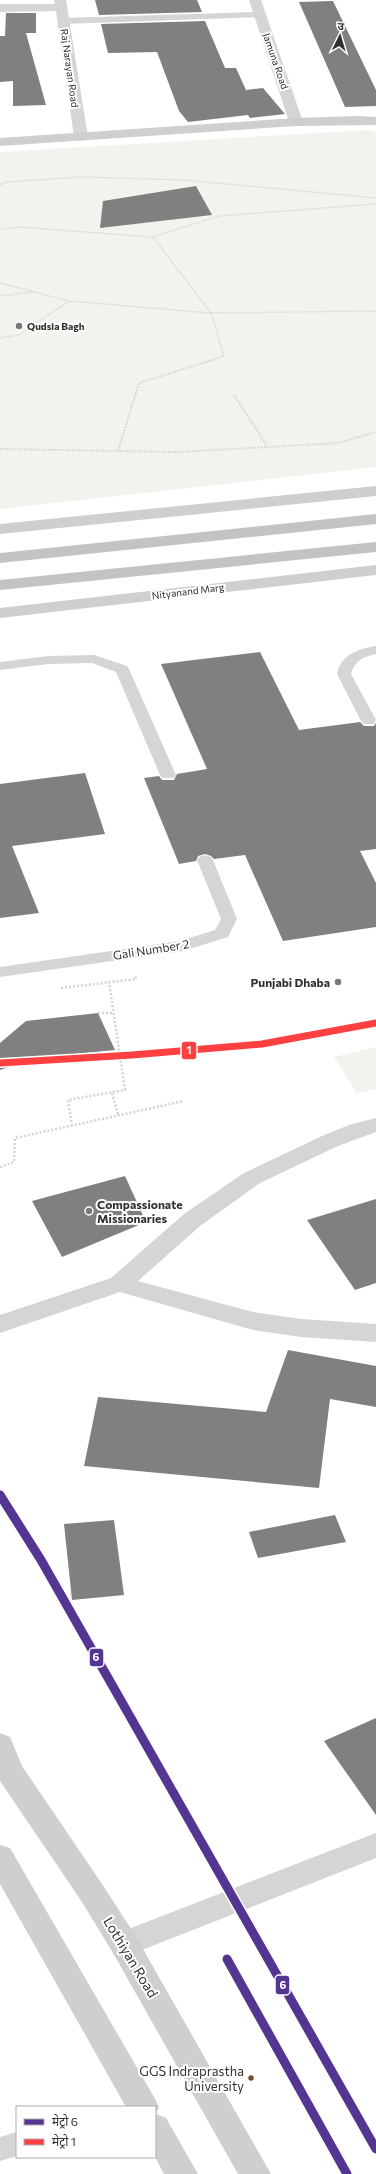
<svg xmlns="http://www.w3.org/2000/svg" width="376" height="2174" font-family="Commissioner,'Noto Sans Devanagari',sans-serif">
<rect width="100%" height="100%" fill="#fff"/>
<path fill="#f1f3ed" d="M369,130L376,132V467L0,509V152Z
M376,1047V1089L357,1093L334,1057Z"/>
<path fill="#808080" d="M95,0H197L202,12L99,15Z
M333,1L376,90V106L345,107L299,2Z
M6,13H36V33H26L46,105L13,106V81L0,82V36H5Z
M205,21L225,68H236L246,90L263,88L285,114L250,118L248,115L188,122L179,111L157,52L108,53L101,24Z
M196,186L212,215L100,228L103,201Z
M260,652L299,730L360,722L364,726H374L376,723V849L360,851L376,883V927L283,941L245,855L214,859L211,856L205,854L198,856L196,861L179,864L144,778L159,776L162,780H174L177,774L207,769L161,664Z
M85,773L105,834L12,846L39,913L0,918V784Z
M98,1013L115,1050L36,1058L0,1070V1043L26,1021Z
M125,1176L146,1222L62,1257L32,1201Z
M376,1199V1283L355,1290L307,1220Z
M288,1350L376,1366V1407L330,1399L319,1488L84,1466L98,1397L266,1412Z
M335,1515L346,1542L258,1558L249,1532Z
M114,1520L124,1595L72,1600L64,1524Z
M376,1718V1815L324,1741Z"/>
<g fill="none" stroke-linecap="round" stroke-linejoin="round">
<path stroke="#d4d4d4" stroke-width="1.5" stroke-dasharray="1 1" stroke-linecap="butt" d="M0,185L6,182L81,177L185,180L376,198
M0,229L19,227L153,237L211,313L224,356L209,361
M153,237L219,216L376,204
M0,283L69,301L211,313L376,311
M0,296L33,292
M0,338L19,335L69,301"/>
<path stroke="#d4d4d4" stroke-width="2" stroke-dasharray="1.5 1.5" stroke-linecap="butt" d="M234,395L267,446
M0,449L179,452L338,443L376,432
M118,451L139,383L212,360"/>
<path stroke="#d4d4d4" stroke-width="2.5" stroke-dasharray="2 2" stroke-linecap="butt" d="M61,988L136,979L135,975
M98,1013H113
M112,1093L118,1115
M72,1126L68,1100L125,1090L109,982
M0,1167L14,1162L15,1138L184,1101"/>
<path fill="#d5d5d5" fill-rule="evenodd" d="M260,12L265,15L263,17L63,24L58,21L63,18Z
M376,646V654C364,656 354,661 351,674L376,720L374,724H364L361,721L337,674C341,654 358,649 376,646Z
M94,655L127,666L129,669L176,775L174,778H162L160,775L116,672L92,663L48,664L0,670V662L48,656Z
M205,855L211,857L213,860L237,919L228,937L183,951L0,977V967L180,941L215,930L221,919L197,860L199,857Z
M17,2132V2156L0,2161V2137Z"/>
<path fill="#d5d5d5" fill-rule="evenodd" d="M54,0H66L88,137L81,141L74,137L56,11L0,12V4H55Z
M249,0H261L303,122L301,125H291L289,122Z
M376,1118V1132L338,1146L260,1183L200,1226L138,1281L253,1312L301,1319L376,1324V1342L301,1337L253,1330L120,1292L0,1333V1315L111,1278L184,1214L244,1173L322,1136L349,1125Z
M376,1833V1858L124,1957L113,1953L109,1944L113,1935Z"/>
<path fill="#cfcfcf" fill-rule="evenodd" d="M358,116L376,117V125L296,126L0,146V138L296,118Z
M376,486V496L0,534V524Z
M376,565V575L0,618V608Z
M0,1733L10,1737L22,1766L102,1884L135,1935L271,2174H238L113,1953L82,1902L0,1781Z
M0,1845L10,1848L154,2097L159,2107L156,2114L166,2118L198,2174H164L155,2157V2107H126L0,1884Z"/>
<path fill="#c3c3c3" fill-rule="evenodd" d="M376,514V524L0,563V553Z
M376,542V552L0,590V580Z"/>
<g stroke="#fff" stroke-width="12">
<path id="metro-1" d="M0,1495L41,1560L376,2149
M227,1959L347,2174"/>
</g>
<g stroke="#fff" stroke-width="10">
<path id="metro-2" d="M0,1063L132,1055L262,1044L376,1023"/>
</g>
<use href="#metro-1" stroke="#553592" stroke-width="9"/>
<use href="#metro-2" stroke="#ff4040" stroke-width="7"/>
</g>
<g fill="#797979" stroke="#fff" stroke-width="1.5">
<circle cx="19" cy="326" r="4"/>
<circle cx="338" cy="982" r="4"/>
<circle cx="89" cy="1211" r="4"/>
</g>
<circle fill="#7a4b2a" stroke="#fff" stroke-width="1.5" cx="251" cy="2078" r="3.5"/>
<g text-anchor="middle" dominant-baseline="central" stroke-width="4" stroke-linejoin="round" paint-order="stroke">
<g font-size="10" fill="#313131" stroke="#fff">
<text transform="translate(276 61) rotate(71)">Jamuna Road</text>
<text transform="translate(70 68) rotate(82)">Raj Narayan Road</text>
<text transform="translate(188 591) rotate(-7)">Nityanand Marg</text>
</g>
<g font-size="10" font-weight="bold" fill="#313131" stroke="#fff" text-anchor="start">
<text x="27" y="326">Qudsia Bagh</text>
</g>
<g font-size="12" fill="#313131" stroke="#fff">
<text transform="translate(151 949) rotate(-9)">Gali Number 2</text>
</g>
<g font-size="12" font-weight="bold" fill="#313131" stroke="#fff" text-anchor="end">
<text x="330" y="982">Punjabi Dhaba</text>
<text x="97" y="1204" text-anchor="start">Compassionate<tspan x="97" dy="14">Missionaries</tspan></text>
</g>
<g font-size="13" fill="#313131" stroke="#fff" text-anchor="end">
<text x="244" y="2071">GGS Indraprastha<tspan x="244" dy="15">University</tspan></text>
</g>
<g font-size="14" fill="#313131" stroke="#fff">
<text transform="translate(131 1957) rotate(59)">Lothiyan Road</text>
</g>
</g>
<g stroke="#fff" stroke-width="1.5">
<rect x="181" y="1041" width="16" height="19" rx="4" fill="#ff4040"/>
<rect x="89" y="1648" width="15" height="19" rx="4" fill="#553592"/>
<rect x="275" y="1975" width="15" height="20" rx="4" fill="#553592"/>
</g>
<g font-size="11" text-anchor="middle" font-weight="bold" fill="#fff">
<text x="189" y="1054">1</text>
<text x="96" y="1661">6</text>
<text x="283" y="1989">6</text>
</g>
<rect x="16" y="2106" width="140" height="52" fill="#ffffff" stroke="#adadad"/>
<rect x="24" y="2119" width="20" height="6" fill="#553592" stroke="#adadad"/>
<text x="52" y="2126" font-size="12" fill="#313131">मेट्रो 6</text>
<rect x="24" y="2139" width="20" height="6" fill="#ff4040" stroke="#adadad"/>
<text x="52" y="2146" font-size="12" fill="#313131">मेट्रो 1</text>
<g transform="translate(340 36) rotate(5)" stroke="#ffffff" stroke-width="3" paint-order="stroke">
<path d="M0-3L7 15L0 10L-7 15Z" fill="#313131"/>
<text y="-6" font-size="11" font-weight="bold" text-anchor="middle" fill="#313131">उ</text>
</g>
</svg>
